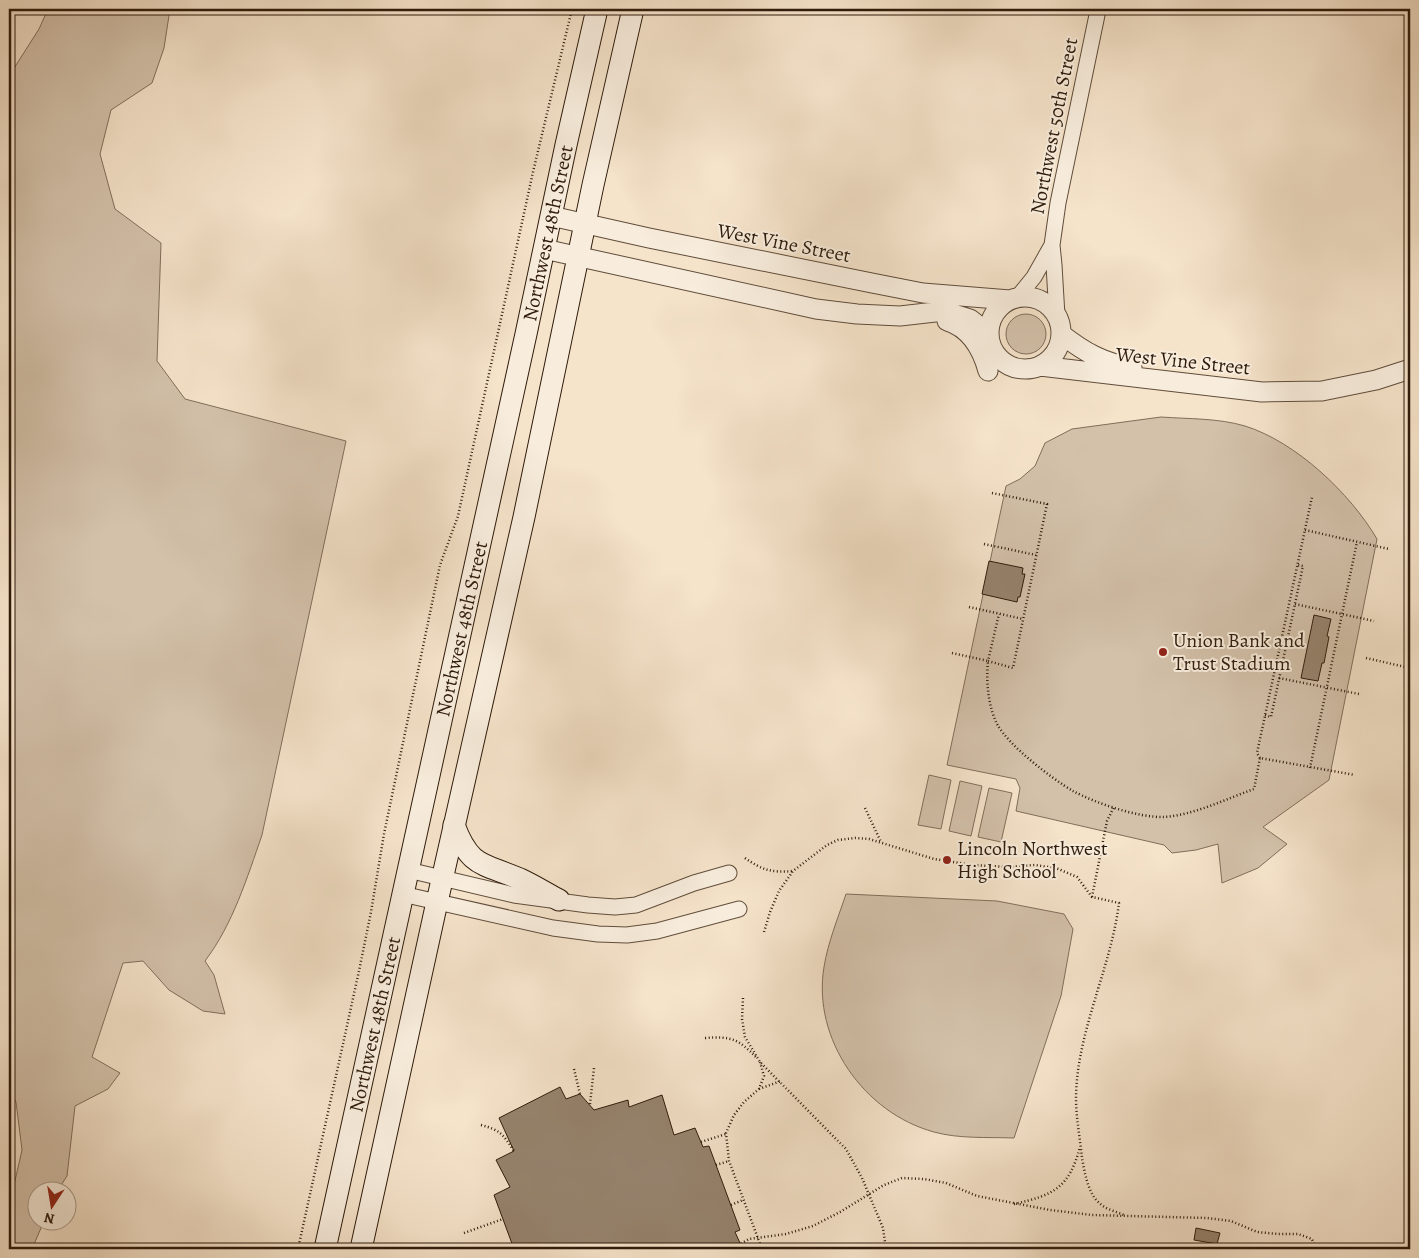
<svg xmlns="http://www.w3.org/2000/svg" width="1419" height="1258" font-family="Alegreya,serif">
<rect width="100%" height="100%" fill="#f5e3ca"/>
<filter id="stains"><feTurbulence type="fractalNoise" baseFrequency=".004" numOctaves="4"/><feColorMatrix values="0 0 0 0 .2 0 0 0 0 .09 0 0 0 0 .02 0 0 0 .5 -.17"/></filter>
<radialGradient id="worn" r=".72"><stop offset=".6" stop-color="#630" stop-opacity="0"/><stop offset="1" stop-color="#630" stop-opacity=".3"/></radialGradient>
<path fill="#d3c1aa" stroke="#816e5a" d="M48,9H170L164,48L152,83L111,110L100,154L115,209L161,243L157,361L185,399L346,441L262,835C247,878 233,924 205,961L214,975L225,1014L203,1011L169,990L143,961L123,963L92,1057L120,1073L108,1089L75,1106L67,1176L58,1190H38V1220L44,1221L32,1249H9V1207L22,1150L16,1102L9,1090V76L39,29Z
M1006 334a20 20 0 1 1 40 0a20 20 0 1 1-40 0Z
M1161,417C1188,419 1218,418 1245,426C1296,442 1350,493 1377,539L1329,780L1263,827L1287,844L1258,868L1222,883L1218,844L1196,850L1172,853L1164,845L1016,811L1020,788L1016,779L947,765L1006,486L1020,479L1035,466L1045,443L1072,429Z
M929,775L951,780L941,829L918,825Z
M960,781L982,786L971,836L949,831Z
M989,788L1012,793L1001,842L978,837Z
M846,894L997,901L1064,914L1073,929L1061,996L1014,1138C988,1137 959,1139 934,1132C864,1113 812,1039 824,967C828,942 838,918 846,894Z"/>
<path fill="#96836e" stroke="#2f1b0b" d="M989,561L1023,568L1022,574H1025L1020,597H1018L1017,602L982,594Z
M1314,615L1331,619L1327,636L1329,637L1324,663H1322L1318,681L1301,678Z
M560,1087L566,1099L580,1094L594,1110L628,1100L629,1107L662,1095L674,1135L695,1128L703,1147L709,1146L740,1230L735,1232L740,1243L724,1249H514L494,1195L510,1187L496,1160L514,1151L499,1118Z
M1196,1228L1220,1233L1217,1244L1194,1240Z"/>
<g fill="none" stroke-linecap="round" stroke-linejoin="round">
<g stroke="#604d3b" stroke-width="17">
<path id="minor" d="M1017,298L1034,277L1052,245
M1057,316L1054,265L1052,245L1058,203L1097,15
M408,870L514,895L588,905L615,907L636,905L694,883L729,873
M402,894L553,928L598,934L627,935L657,931L739,909"/>
</g>
<g stroke="#604d3b" stroke-width="21">
<path id="tertiary" d="M551,216L649,238L872,283L923,293L1010,300
M544,249L816,309L857,314L900,316L944,311L970,319L989,334
M989 333a36 36 0 1 1 72 0a36 36 0 1 1-72 0Z
M947,321C970,328 982,349 988,371
M1061,334C1083,351 1104,364 1132,367
M1040,366L1262,392L1322,391L1376,380L1410,369"/>
</g>
<g stroke="#2f1b0b" stroke-width="23">
<g id="secondary">
<path d="M454,825C470,868 483,863 520,879C533,885 546,893 559,900"/>
<path id="s1" d="M325,1249L526,334L566,145L597,9"/>
<path d="M361,1249L437,902L524,517L593,185L633,9"/>
</g>
</g>
<path stroke="#2f1b0b" stroke-width="2.5" stroke-dasharray="1 2.5" stroke-linecap="butt" d="M992,493L1047,504L1013,668L988,661L999,614
M1305,530L1389,549
M984,544L1036,555
M1295,604L1374,621
M969,607L1023,619
M952,653L988,661C986,681 988,706 997,724C1009,746 1051,778 1073,791C1095,803 1139,818 1164,817C1194,815 1226,799 1254,789L1260,758L1355,775
M1366,658L1410,668
M1279,678L1359,694
M1265,715L1271,717L1303,566L1297,565
M1260,758L1257,753L1312,497
M1310,768L1357,542
M865,808L881,842
M745,858C762,870 772,873 793,871
M1092,897L1107,821L1114,807
M764,932L770,912L779,891L793,871L827,845L838,840L855,838L869,839L934,859L972,865L1007,867L1035,865L1056,868L1077,877L1092,897L1119,903C1111,968 1077,1031 1076,1097C1076,1118 1080,1138 1082,1158C1085,1174 1088,1196 1103,1206C1109,1210 1117,1212 1124,1215
M743,998L742,1019L745,1037L760,1062L846,1149L862,1178L883,1228L886,1249
M705,1038C732,1036 738,1039 757,1058
M760,1062L764,1076L759,1089L744,1102L734,1115L726,1133L729,1161L762,1249
M574,1069L580,1094
M759,1089L781,1081
M590,1104L594,1068
M481,1125C500,1130 503,1134 514,1151
M701,1142L726,1134
M716,1165L729,1161
M1014,1204C1054,1195 1069,1188 1080,1147
M731,1205L743,1200
M464,1233L503,1219
M298,1249L359,971L371,912L384,834L440,565L458,516L533,172L572,9
M732,1249L749,1239L786,1234L813,1226L840,1212L884,1185L902,1178L924,1179L946,1183L977,1196L1050,1210L1092,1215L1207,1218L1231,1221L1257,1232L1278,1234H1298L1312,1239L1316,1249"/>
<use href="#minor" stroke="#f8eddd" stroke-width="15"/>
<use href="#tertiary" stroke="#f8eddd" stroke-width="19"/>
<use href="#secondary" stroke="#f8eddd" stroke-width="21"/>
</g>
<g fill="#8f2418" stroke="#f8eddd" stroke-width="2">
<circle cx="1163" cy="652" r="5"/>
<circle cx="947" cy="860" r="5"/>
</g>
<g text-anchor="middle" dominant-baseline="central" stroke-width="4" stroke-linejoin="round" paint-order="stroke">
<g font-size="20" fill="#2f1b0b" stroke="#f8eddd">
<text transform="translate(1054 126) rotate(-79)">Northwest 50th Street</text>
<text stroke="none"><textPath href="#s1" startOffset="1040">Northwest 48th Street</textPath></text>
<text transform="translate(784 243) rotate(11)">West Vine Street</text>
<text transform="translate(1183 361) rotate(6)">West Vine Street</text>
<text stroke="none"><textPath href="#s1" startOffset="635">Northwest 48th Street</textPath></text>
<text stroke="none"><textPath href="#s1" startOffset="230">Northwest 48th Street</textPath></text>
</g>
<g font-size="20" fill="#2f1b0b" stroke="#f8eddd" text-anchor="start">
<text x="1173" y="640">Union Bank and<tspan x="1173" dy="23">Trust Stadium</tspan></text>
<text x="957" y="848">Lincoln Northwest<tspan x="957" dy="23">High School</tspan></text>
</g>
</g>
<rect width="1419" height="1258" fill="none" stroke="#f5e3ca" stroke-width="30"/>
<rect x="10" y="10" width="1399" height="1238" fill="none" stroke="#2f1b0b" stroke-width="2.5"/>
<rect x="15" y="15" width="1389" height="1228" fill="none" stroke="#2f1b0b"/>
<g transform="translate(52 1206) rotate(192)"><circle r="24" fill="#f8eddd" stroke="#a89989"/>
<path d="M0-4L9 19L0 12L-9 19Z" fill="#8f2418"/>
<text y="-8" font-size="14" font-weight="bold" text-anchor="middle" fill="#2f1b0b">N</text>
</g>
<rect width="100%" height="100%" filter="url(#stains)"/>
<rect width="100%" height="100%" fill="url(#worn)"/>
</svg>
